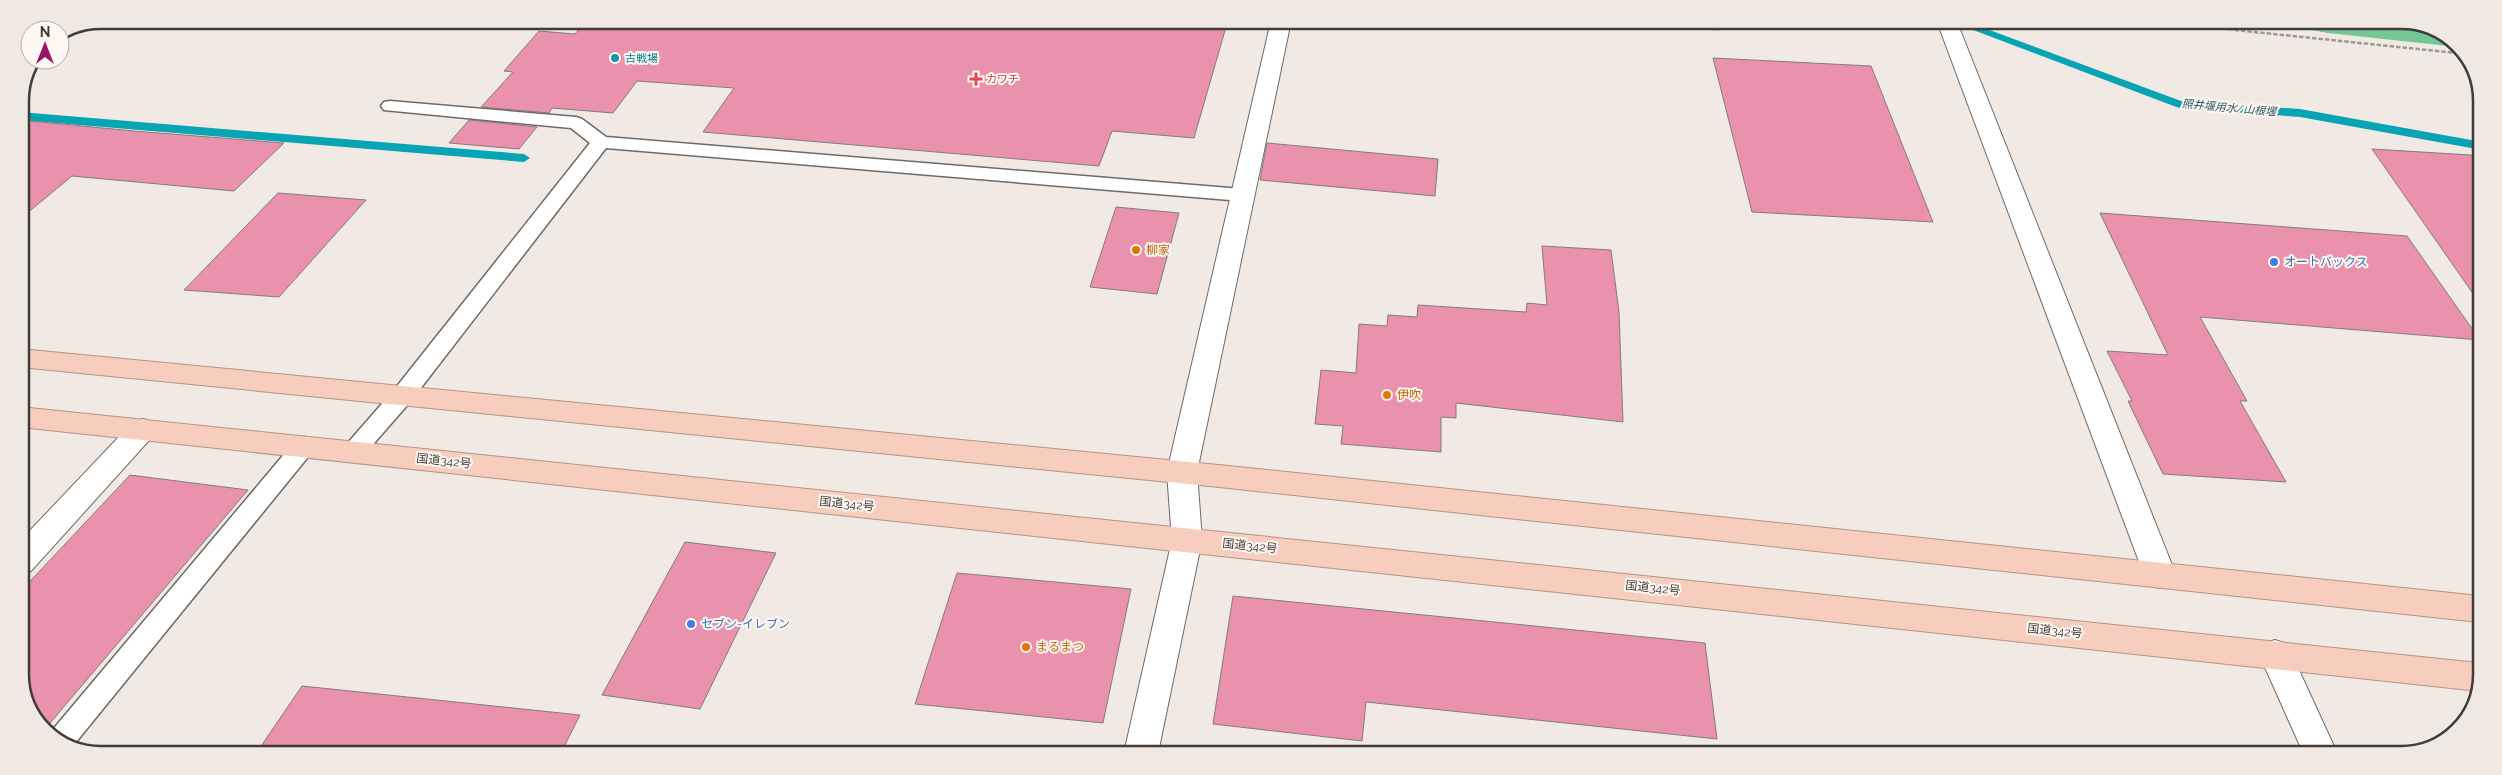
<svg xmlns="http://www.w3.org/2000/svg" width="2502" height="775" font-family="Raleway,'Noto Sans JP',sans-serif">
<rect width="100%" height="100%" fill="#f1e9e4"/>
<path fill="#73c794" d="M2272,23H2423L2458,47L2328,33Z"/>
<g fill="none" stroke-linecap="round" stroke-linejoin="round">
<path fill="#07a4b3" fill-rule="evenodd" d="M1658,22L1707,24L1785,22L1779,25C1739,30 1700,34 1660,24Z
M1952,22H1968L2181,101L2300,109L2482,142V150L2300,117L2179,108Z
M20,112L524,154L530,158L524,162L20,120Z"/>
</g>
<path fill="#ea91ad" stroke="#847b7e" d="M586,21H1155L1226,27L1194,138L1112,131L1099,166L703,132L734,88L637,81L613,113L552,108L549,113L481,107L513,72L504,71L539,31L575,34Z
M1713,58L1871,66L1933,222L1752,212Z
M20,120L134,131L284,143L234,191L72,176L20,219Z
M469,120L537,127L519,149L449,143Z
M1267,143L1438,159L1435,196L1260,180Z
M2372,149L2471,155L2481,167V305Z
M278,193L366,200L279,297L184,290Z
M1116,207L1179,213L1157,294L1090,287Z
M2100,213L2407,236L2480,340L2200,317L2247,401H2240L2286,482L2163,474L2128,401H2132L2107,351L2168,355Z
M1542,246L1611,250L1619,312L1623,422L1456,403V418L1441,417V452L1341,444L1343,426L1315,424L1321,370L1356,373L1359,324L1387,326L1388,315L1417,317L1418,305L1526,312L1527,303L1547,305Z
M130,475L248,490L45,729L37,724L20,680V592Z
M685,542L776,553L700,709L602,695Z
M957,573L1131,589L1103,723L915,704Z
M1233,596L1705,643L1717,739L1366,702L1362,741L1213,724Z
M302,686L580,715L561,753L257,752Z"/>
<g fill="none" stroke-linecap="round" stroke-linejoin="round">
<g stroke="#706965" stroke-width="3">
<path id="service" d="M390,101L576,117L582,119L606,137L1242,189L1249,191L1252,195L1249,199L1242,201L606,148L410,402L362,457L354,460L346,457L342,451L346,445L394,390L590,143L571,128L384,110L381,106L384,102Z
M304,437L312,440L316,446L312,452L72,747L50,733L296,440Z"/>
</g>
<g stroke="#706965" stroke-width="2">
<path id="minor" d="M1271,21H1291L1197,472L1202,540L1158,753H1124L1172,540L1167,472Z
M1943,22L1956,23L1959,27L2176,575L2171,584L2160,588L2149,584L2144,575L1939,27Z
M143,419L153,422L157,429L153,436L31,571L20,574V541L133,422Z"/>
</g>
<g stroke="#706965" stroke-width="2">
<path id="tertiary" d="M2275,640L2287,644L2338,755H2304L2259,654L2263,644Z"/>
</g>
<g stroke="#b59285" stroke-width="2">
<path id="trunk" d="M20,349L1219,465L2480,596L2479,622L1219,487L20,367Z
M20,407L2479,663V691L20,427Z"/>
</g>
<path stroke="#9e9894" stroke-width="2.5" stroke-dasharray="4.5 2" stroke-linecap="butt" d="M2196,23L2235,30L2466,54
M2225,23L2233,28"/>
<use href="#service" fill="#fff" fill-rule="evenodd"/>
<use href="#minor" fill="#fff" fill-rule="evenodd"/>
<use href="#tertiary" fill="#fff" fill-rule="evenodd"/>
<use href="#trunk" fill="#f7cebe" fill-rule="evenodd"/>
</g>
<circle fill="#0f9aa8" stroke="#fff7f1" stroke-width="2" cx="615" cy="58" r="5"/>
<path fill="#e0444e" stroke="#fff7f1" stroke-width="2" d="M973.5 71.5h5v5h5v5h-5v5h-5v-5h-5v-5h5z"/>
<g fill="#e8710a" stroke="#fff7f1" stroke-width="2">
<circle cx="1136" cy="250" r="5"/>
<circle cx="1387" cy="395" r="5"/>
<circle cx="1026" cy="647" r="5"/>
</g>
<g fill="#3f7fe0" stroke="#fff7f1" stroke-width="2">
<circle cx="2274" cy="262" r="5"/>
<circle cx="691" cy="624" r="5"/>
</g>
<g text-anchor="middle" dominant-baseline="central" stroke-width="4" stroke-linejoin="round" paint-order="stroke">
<g font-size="11" fill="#0d838f" stroke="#fff7f1" text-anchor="start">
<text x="625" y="58">古戦場</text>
</g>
<g font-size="11" fill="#be3a42" stroke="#fff7f1" text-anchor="start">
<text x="986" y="79">カワチ</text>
</g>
<g font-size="11" font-style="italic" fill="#265b61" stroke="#fff7f1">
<text transform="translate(2229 108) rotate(5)">照井堰用水/山根堰</text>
</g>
<g font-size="12" fill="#c56008" stroke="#fff7f1" text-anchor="start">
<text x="1146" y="250">柳家</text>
<text x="1397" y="395">伊吹</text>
<text x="1036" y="647">まるまつ</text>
</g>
<g font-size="12" fill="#366cbe" stroke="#fff7f1" text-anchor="start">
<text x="2284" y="262">オートバックス</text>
<text x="701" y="624">セブン-イレブン</text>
</g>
<g font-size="12" fill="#3f3c3a" stroke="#fff7f1">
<text transform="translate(444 461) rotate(6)">国道342号</text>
<text transform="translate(847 504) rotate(6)">国道342号</text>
<text transform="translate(1250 546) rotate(6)">国道342号</text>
<text transform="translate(1653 588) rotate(6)">国道342号</text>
<text transform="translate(2055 631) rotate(6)">国道342号</text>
</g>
</g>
<path d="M0 0H2502V775H0ZM101 29H2401A72 72 0 0 1 2473 101V674A72 72 0 0 1 2401 746H101A72 72 0 0 1 29 674V101A72 72 0 0 1 101 29Z" fill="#f0e8e2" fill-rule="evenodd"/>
<path fill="none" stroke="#3f3c3a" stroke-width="2.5" d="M101 29H2401A72 72 0 0 1 2473 101V674A72 72 0 0 1 2401 746H101A72 72 0 0 1 29 674V101A72 72 0 0 1 101 29Z"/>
<g transform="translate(45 45)"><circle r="24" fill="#fff7f1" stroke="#b2aca8"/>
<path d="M0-4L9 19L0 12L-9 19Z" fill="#9b1467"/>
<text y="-8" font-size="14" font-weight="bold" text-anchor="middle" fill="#3f3c3a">N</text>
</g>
</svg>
